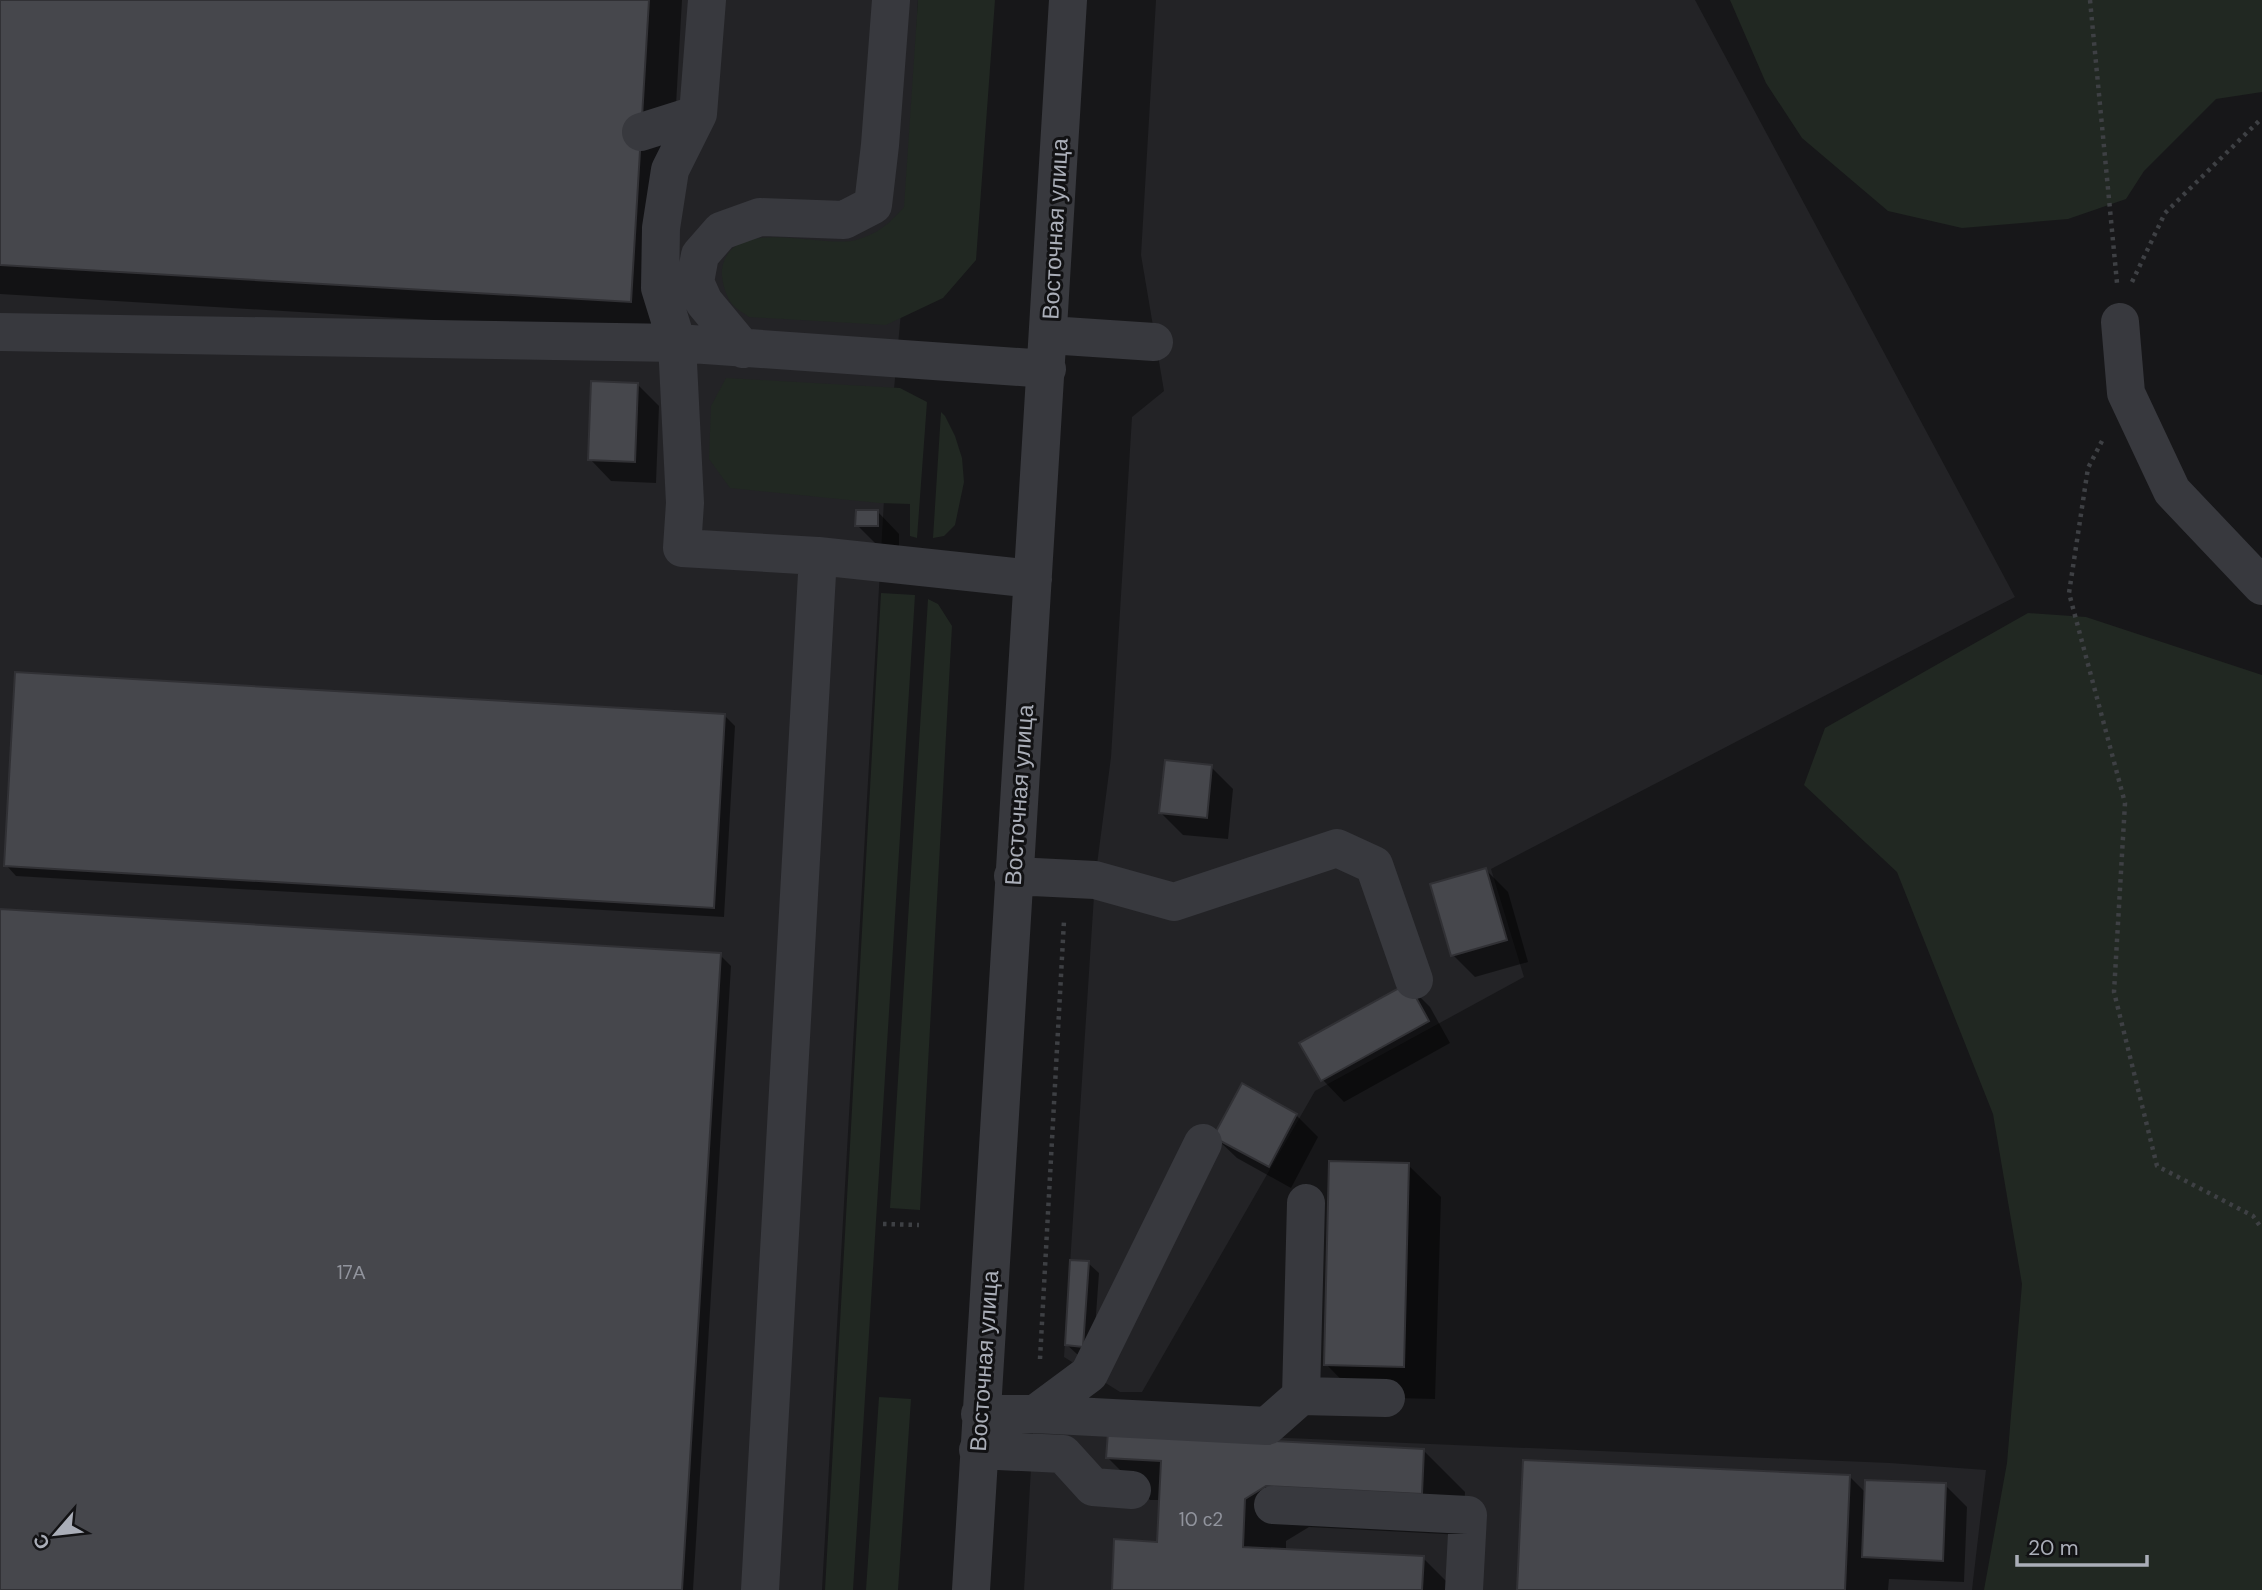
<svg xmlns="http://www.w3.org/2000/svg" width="2262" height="1590" font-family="'DM Sans',sans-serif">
<rect width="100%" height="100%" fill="#171719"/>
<path fill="#232326" d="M0,0H918L903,290L884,500L822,1590H0Z
M1156,0H1695L2015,597L1491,869L1524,977L1315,1091L1142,1392H1120L1064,1357L1095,880L1111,757L1132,417L1164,391L1141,255Z
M1044,1428L1890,1463L1986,1470L1972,1590H1024L1033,1433Z"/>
<path fill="#212822" d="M918,0H995L976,260L943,298L886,325L749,317C744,313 736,309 732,304C725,295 721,279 722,269C731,214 822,249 856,240C878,234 890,223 904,207Z
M1730,0H2262V92L2216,99L2144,171L2126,199L2068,219L1962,228L1888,211L1802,138L1766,83Z
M726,378L900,388L927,402L917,538L910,536V504L879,503L730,488L709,459L711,406Z
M941,412L945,416L955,436L962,458L964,482L955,525L944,536L933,538Z
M881,593L915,595L853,1590H825Z
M928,599L938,604L952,626L920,1210L890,1208Z
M2028,613L2086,617L2262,675V1590H1984L2007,1463L2022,1284L1993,1114L1897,872L1804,785L1825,728Z
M879,1397L911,1399L898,1590H866Z"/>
<path fill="#0007" d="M0,0H682L663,334L0,294Z
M637,384L659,406L656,483L611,481L590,459Z
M878,512L899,534V547H879L857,525Z
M724,715L735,726L724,917L16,876L6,865Z
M1211,767L1233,789L1228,839L1183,835L1161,813Z
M1486,870L1508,892L1528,962L1475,977L1453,955Z
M0,910L720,955L731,966L693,1590H0Z
M1408,985L1430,1007L1450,1043L1344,1102L1323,1080Z
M1296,1115L1318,1137L1291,1188L1237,1158L1215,1137Z
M1408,1165L1441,1197L1435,1399L1358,1397L1326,1364Z
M1088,1263L1099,1273L1093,1357L1078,1355L1067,1345Z
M1423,1450L1465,1492L1463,1535L1309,1527L1286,1541V1551L1423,1558L1455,1590H1113L1159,1544L1161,1500H1150L1108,1458Z
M1849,1476L1866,1493L1945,1485L1967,1507L1964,1582L1889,1579L1888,1590H1519Z"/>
<path fill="#46474c" stroke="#313135" stroke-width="2" d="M0,0H649L631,302L0,265Z
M591,381L638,383L635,462L588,460Z
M856,510H878V526H855Z
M15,672L725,714L714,908L4,866Z
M1165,760L1212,765L1207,818L1159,813Z
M1486,868L1507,940L1451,956L1430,884Z
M0,909L721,953L682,1590H0Z
M1408,983L1429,1021L1321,1081L1299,1043Z
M1242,1083L1297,1114L1269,1167L1213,1137Z
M1329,1161L1409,1163L1404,1367L1324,1365Z
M1070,1260L1089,1261L1083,1347L1065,1345Z
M1108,1432L1424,1449L1422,1494L1266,1486L1245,1499L1243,1547L1424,1556L1422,1590H1112L1114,1539L1157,1542L1161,1461L1106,1458Z
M1523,1460L1850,1475L1845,1590H1517Z
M1865,1480L1946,1483L1943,1561L1862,1557Z"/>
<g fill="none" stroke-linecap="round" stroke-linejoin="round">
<path stroke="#3e4044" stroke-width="4.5" stroke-dasharray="3.5 5" stroke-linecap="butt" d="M2090,0L2117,283
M2132,282L2165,213L2262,118
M2102,441L2088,468L2069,593L2125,803L2114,992L2157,1166L2253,1216L2262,1229
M883,1224L919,1225
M1040,1359L1064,921"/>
<path stroke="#38393e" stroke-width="38" d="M707,0L698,114L670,170L661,228L660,288L677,343L685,503L682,548L818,556L760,1590
M641,132L698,114
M2120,322L2126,393L2172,491L2262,586
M0,332L677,343L1047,369
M1049,335L1154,342
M743,349L704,302L695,282L700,255L721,231L760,217L844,220L873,205L880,145L891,0
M818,556L1033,579
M1013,876L1095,880L1174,902L1337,848L1374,865L1414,980
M1301,1396L1306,1203
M980,1414H1035L1089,1374L1203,1143
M1035,1414L1267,1426L1301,1396L1386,1398
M978,1450L1063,1454L1093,1487L1132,1490
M1273,1505L1468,1515L1464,1590
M971,1590L1068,0"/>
</g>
<g text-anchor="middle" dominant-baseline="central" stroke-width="6" stroke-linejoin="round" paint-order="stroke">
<g font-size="19" fill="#91949d">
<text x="351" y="1272">17А</text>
<text x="1201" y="1519">10 с2</text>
</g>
<g font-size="23" fill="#aaaeb8" stroke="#121214">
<text transform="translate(1055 229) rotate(-87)">Восточная улица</text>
<text transform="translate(1019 795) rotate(-86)">Восточная улица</text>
<text transform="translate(984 1361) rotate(-86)">Восточная улица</text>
</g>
</g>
<g transform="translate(56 1534) rotate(242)" stroke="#121214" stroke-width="5" paint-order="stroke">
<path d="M0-5L12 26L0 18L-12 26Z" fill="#aaaeb8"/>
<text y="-10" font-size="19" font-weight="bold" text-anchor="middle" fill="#aaaeb8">С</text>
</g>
<path d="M2017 1555v10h130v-10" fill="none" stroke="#aaaeb8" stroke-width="3.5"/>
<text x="2028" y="1555" font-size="21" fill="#aaaeb8" stroke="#121214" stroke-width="5" paint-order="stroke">20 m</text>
</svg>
